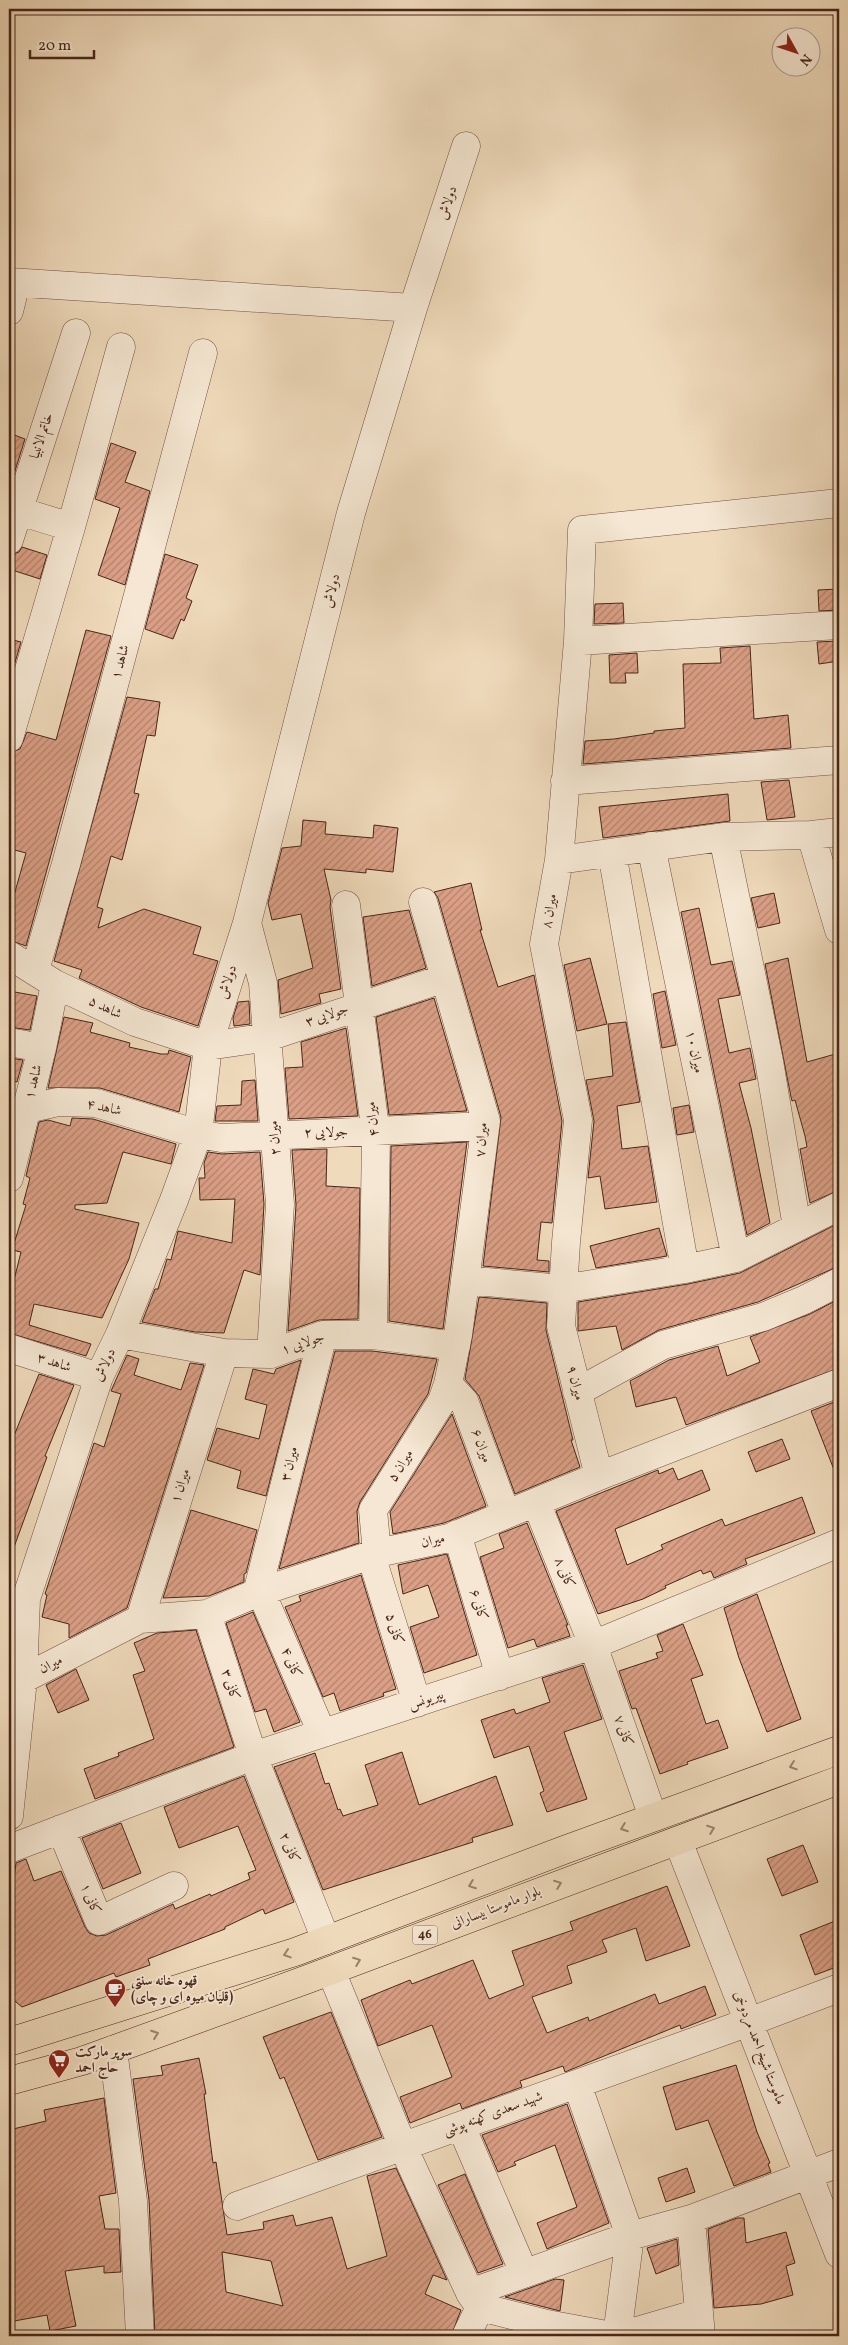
<svg xmlns="http://www.w3.org/2000/svg" width="848" height="2345" font-family="Vollkorn,Amiri,serif">
<defs>
<pattern id="building-hatch" width="6" height="6" patternUnits="userSpaceOnUse" patternTransform="scale(1.25)"><rect width="6" height="6" fill="#dba086"/><path d="M-1 1l2-2M0 6l6-6M5 7l2-2" fill="none" stroke="#b4826d"/></pattern>
</defs>
<rect width="100%" height="100%" fill="#efdabb"/>
<filter id="stains"><feTurbulence type="fractalNoise" baseFrequency=".004" numOctaves="4"/><feColorMatrix values="0 0 0 0 .2 0 0 0 0 .09 0 0 0 0 .02 0 0 0 .5 -.17"/></filter>
<radialGradient id="worn" r=".72"><stop offset=".6" stop-color="#630" stop-opacity="0"/><stop offset="1" stop-color="#630" stop-opacity=".3"/></radialGradient>
<path fill="url(#building-hatch)" stroke="#492619" fill-rule="evenodd" d="M9,433L25,439L9,490Z
M111,443L136,452L125,482L150,491L125,585L98,575L120,508L95,499Z
M22,547L47,555L40,579L9,569V555L19,552Z
M165,554L198,565L186,598L192,601L184,621L181,619L173,639L145,629Z
M839,589V610L819,611L818,590Z
M623,603L624,623L594,624L595,604Z
M86,630L111,636L26,946L9,940V913L26,853L11,849L14,838L9,836V753L20,749L27,732L56,740Z
M9,639L21,642L9,683Z
M839,641V661L819,664L817,642Z
M750,646L754,719L788,715L791,748L583,764L585,741L614,739L654,733V731L685,728L683,664L721,663L720,648Z
M637,653L638,673H625L626,683H610L609,655Z
M127,697L160,702L155,736L147,735L134,793L139,794L122,860L111,856L97,907L103,909L98,928L144,909L201,927L193,954L218,961L198,1026L141,1007L79,978L82,970L54,961Z
M789,780L795,817L767,820L761,782Z
M728,794L730,821L603,838L599,807Z
M303,820L326,822L325,834L373,838L374,825L398,828L393,872L366,869V873L324,869L331,900L330,907L341,989L319,994L321,1003L281,1014L278,980L313,968L301,914L272,920L268,903L282,848L301,846Z
M471,883L482,930H480L498,987L534,975L562,1121L552,1223L541,1222L537,1260L549,1261V1272L483,1266L501,1117L438,898L434,892Z
M774,893L780,923L758,928L751,898Z
M699,908L711,965L732,961L740,995L718,999L729,1053L750,1048L756,1079L739,1083L751,1128L770,1223L747,1235L681,912Z
M409,910L426,968L372,986L363,917Z
M590,958L607,1024L577,1031L564,965Z
M788,958L807,1062L839,1053V1149L833,1150L839,1174V1190L810,1203L800,1149L807,1147L805,1136L795,1100L792,1101L791,1097L765,964Z
M9,991L37,996L30,1030L9,1027Z
M665,991L676,1045L662,1048L653,994Z
M434,998L467,1111L389,1115L376,1017Z
M249,1001L250,1024L234,1026L233,1018L238,1002Z
M64,1017L93,1023L90,1032L130,1043L129,1047L161,1054H168L169,1050L191,1057L179,1112L100,1088H48Z
M626,1022L640,1102L617,1106L622,1149L648,1146L657,1202L605,1209L600,1176L588,1178L594,1121L586,1080L613,1076L608,1024Z
M346,1028L358,1116L289,1119L285,1068L303,1067L301,1042Z
M9,1058L23,1060L17,1082L9,1080Z
M255,1080L258,1121H215L217,1106L241,1105L242,1081Z
M689,1105L694,1132L677,1135L673,1108Z
M72,1118L93,1119L176,1144L171,1164L123,1152L107,1203L75,1205V1209L139,1223L129,1259L102,1318L34,1304L29,1325L91,1344L86,1356L9,1333V1300L21,1252L12,1250L26,1205L23,1204L30,1178L26,1176L39,1122L48,1120L70,1126Z
M467,1142L443,1329L389,1321L391,1146Z
M327,1149L326,1186L360,1188L358,1319L319,1320L288,1331L296,1205L292,1150Z
M208,1152L222,1154L260,1152L264,1204L260,1275L244,1270L224,1333L195,1332L142,1322L155,1289H158L167,1259L171,1260L178,1231L232,1243L235,1199L200,1200L199,1178H205L204,1163Z
M839,1223V1266L758,1302L659,1330L622,1350L616,1326L578,1331V1302L688,1284L740,1273Z
M659,1228L667,1256L596,1268L590,1246Z
M479,1297L547,1303L546,1330L573,1440H571L580,1467L515,1494L479,1396L465,1379Z
M839,1299V1368L686,1425L676,1397L636,1407L630,1381L669,1360L718,1346L727,1376L760,1362L750,1337L810,1314Z
M335,1351H372L437,1359L428,1394L360,1502L357,1511L359,1543L279,1569Z
M127,1355L139,1359L134,1375L181,1390L190,1363L204,1365L127,1608L69,1638V1624L42,1617L47,1595L45,1594L94,1443L104,1447L121,1394L111,1391Z
M301,1360L266,1496L237,1488L241,1471L207,1460L217,1428L259,1439L267,1405L245,1399L253,1369L274,1374L276,1369Z
M39,1374L74,1385L45,1456L47,1457L10,1558H9V1448Z
M839,1400V1479L838,1480L811,1411Z
M452,1414L486,1506L444,1523L393,1534L390,1512Z
M782,1439L790,1459L756,1472L748,1452Z
M673,1468L678,1480L702,1470L710,1490L615,1529L627,1565L663,1549L661,1545L722,1519L725,1526L802,1497L815,1533L745,1559L747,1564L714,1578L711,1571L703,1574L701,1570L665,1586L666,1588L643,1599L598,1614L556,1511L658,1470L659,1474Z
M191,1510L257,1530L246,1573L244,1574V1582L209,1596L163,1598Z
M527,1523L568,1625H566L570,1636L537,1647L534,1639L508,1648L480,1557L504,1548L499,1534Z
M447,1554L477,1655L424,1673L410,1627L439,1617L428,1585L403,1594L398,1565Z
M361,1575L396,1689L383,1693L384,1696L340,1711L334,1693L323,1697L285,1607L301,1601L299,1596Z
M757,1594L801,1719L767,1732L739,1658L724,1608Z
M253,1612L300,1722L274,1732L266,1709L255,1712L226,1623Z
M683,1624L703,1675L691,1679L706,1724L718,1720L728,1748L687,1762L688,1764L660,1774L636,1708L632,1709L619,1671L658,1658L656,1653L663,1651L657,1635Z
M196,1630L234,1747L95,1799L84,1769L119,1756L118,1753L154,1739L133,1675L145,1671L134,1643L157,1633Z
M583,1665L602,1719L564,1732L587,1799L547,1812L540,1793L544,1791L529,1746L494,1758L481,1720L514,1709L516,1714L550,1702L542,1678Z
M76,1669L89,1700L58,1713L46,1685Z
M402,1752L419,1805L496,1776L513,1825L472,1838L473,1842L323,1890L274,1767L315,1753L325,1784L329,1783L338,1810L340,1809L343,1816L378,1805L365,1765Z
M244,1776L294,1902L265,1914L263,1909L225,1927V1929L148,1959L150,1965L116,1977L114,1973L22,2007L9,1996V1914L16,1863L26,1859L34,1881L61,1871L85,1927L89,1933L97,1936L106,1935L173,1904L175,1909L210,1894L211,1896L250,1879L248,1873L256,1870L238,1826L179,1848L164,1807Z
M121,1823L141,1873L103,1889L82,1838Z
M803,1845L818,1882L782,1896L767,1859Z
M667,1886L690,1946L646,1961L636,1928L602,1940L607,1952L567,1966L572,1983L532,1997L547,2033L588,2017L589,2021L655,1994L659,2004L705,1986L716,2015L681,2029L680,2025L565,2072L563,2066L520,2081L522,2087L462,2109L460,2103L410,2123L400,2097L452,2077L432,2025L378,2046L361,2000L410,1980L412,1984L473,1960L489,1999L524,1985L512,1951L573,1930L570,1922Z
M835,1921L839,1932V1966L815,1975L800,1935Z
M331,2012L382,2137L318,2160L284,2077L280,2079L263,2037Z
M199,2058L206,2094H204L213,2163L216,2162L227,2235L264,2229L263,2222L293,2215L296,2226L332,2217L347,2269L387,2256L367,2176L396,2168L447,2280L433,2275L425,2294L461,2310L451,2336H155L149,2200L133,2079L163,2075L161,2066ZM222,2252L271,2261L283,2306L226,2292Z
M736,2065L757,2132L770,2163L768,2164L771,2172L734,2186L708,2120L676,2130L663,2087Z
M104,2098L116,2193L99,2196L105,2229H119L121,2272L104,2273V2266L65,2271L76,2326L50,2331L47,2315L9,2322V2130L46,2121L44,2110Z
M567,2104L609,2223L547,2249L537,2223L577,2207L555,2145L514,2162L516,2165L498,2172L482,2135Z
M687,2168L695,2192L666,2202L658,2178Z
M465,2174L503,2264L478,2273L438,2185Z
M737,2218H744L746,2243L786,2232L795,2263L786,2266L793,2295L761,2304L714,2308L708,2229Z
M677,2239L679,2265L656,2274L647,2248Z
M555,2279L564,2280L560,2311L505,2297Z"/>
<g fill="none" stroke-linecap="round" stroke-linejoin="round">
<g stroke="#725342" stroke-width="29">
<path id="minor" d="M9,282L413,308
M9,311L16,283
M9,508L71,527
M9,540L76,333
M578,641L839,625
M9,738L71,527L121,347
M565,781L839,760
M811,835L839,930
M723,837L769,1061L797,1227
M651,846L736,1258
M612,853L685,1269
M559,860L723,837L811,835L839,832
M346,905L376,1135L373,1335
M247,923L263,983L280,1204L271,1354
M9,955L55,984L135,1022L208,1046L268,1037L445,978
M35,970L66,864L203,353
M9,1042L42,1048
M9,1113L58,1102L96,1103L198,1134L221,1138L485,1126
M9,1178L42,1048L55,984
M465,1280L562,1289L685,1269L736,1258L839,1206
M120,1334L224,1353L271,1354L323,1335H373L456,1346
M9,1348L99,1377
M448,1384L464,1401L506,1514
M577,1392L663,1345L763,1317L804,1300L839,1282
M599,1476L561,1326L566,1242L578,1120L544,944L559,860L578,641L582,530L839,503
M536,1502L593,1645L653,1817
M457,1534L500,1676
M377,1553L373,1510L442,1401L448,1384L458,1335L486,1121L423,902
M371,1555L417,1703
M261,1592L322,1733
M257,1593L323,1335
M207,1614L253,1756L326,1940
M140,1619L224,1353
M23,1679L140,1619L207,1614L257,1593L377,1553L449,1538L599,1476L839,1383
M9,1816L23,1679L26,1599L99,1377L120,1334L174,1200L198,1134L208,1046L247,923L351,513L413,308L466,146
M61,1829L99,1921L174,1886
M678,1841L839,2254
M9,1849L253,1756L593,1645L839,1543
M331,1971L403,2147L470,2293L480,2307L466,2336
M113,2050L133,2201L140,2336
M577,2084L630,2236L617,2336
M461,2126L524,2273
M237,2206L749,2022L839,1988
M691,2219L701,2336
M470,2293L630,2236L691,2219L839,2163
M480,2307L547,2324L612,2336
M620,2336L699,2313"/>
</g>
<g stroke="#492619" stroke-width="29">
<path id="major" d="M9,2042L295,1952L564,1850L839,1750
M9,2081L82,2061L308,1979L839,1780"/>
</g>
<use href="#minor" stroke="#f5e7d3" stroke-width="28"/>
<use href="#major" stroke="#efdabb" stroke-width="28"/>
</g>
<defs><path id="oneway-chevron" d="M-2-3.5L2.5 0L-2 3.5" fill="none" stroke-width="1.6" stroke-linecap="round" stroke-linejoin="round" transform="scale(1.25)"/></defs>
<g stroke="#9c806a">
<use href="#oneway-chevron" transform="translate(793 1766) rotate(161)"/>
<use href="#oneway-chevron" transform="translate(624 1828) rotate(160)"/>
<use href="#oneway-chevron" transform="translate(711 1829) rotate(-21)"/>
<use href="#oneway-chevron" transform="translate(558 1884) rotate(-21)"/>
<use href="#oneway-chevron" transform="translate(472 1885) rotate(159)"/>
<use href="#oneway-chevron" transform="translate(287 1954) rotate(162)"/>
<use href="#oneway-chevron" transform="translate(357 1961) rotate(-21)"/>
<use href="#oneway-chevron" transform="translate(155 2034) rotate(-20)"/>
</g>
<defs>
<g id="cafe-pin" transform="scale(1.125)"><path d="M0 17L-7.5 6A9.5 9.5 0 1 1 7.5 6Z" fill="#8f2418" stroke="#f5e7d3"/><path d="M-5.5-4.5H6V0H3Q3 3.5 0 3.5H-2.5Q-5.5 3.5-5.5 0ZM3-3.2v2h1.7v-2ZM-6 4.5H4V6H-6Z" fill="#fff"/></g>
<g id="supermarket-pin" transform="scale(1.125)"><path d="M0 17L-7.5 6A9.5 9.5 0 1 1 7.5 6Z" fill="#8f2418" stroke="#f5e7d3"/><path d="M-6-5.5h2.5l.6 2H6L4.5 2H-2.5L-4.4-4H-6ZM-1.5 3.2a1.3 1.3 0 1 0 .1 0ZM3 3.2a1.3 1.3 0 1 0 .1 0Z" fill="#fff"/></g>
</defs>
<g fill-rule="evenodd">
<use href="#cafe-pin" x="115" y="1989"/>
<use href="#supermarket-pin" x="59" y="2060"/>
</g>
<g text-anchor="middle" dominant-baseline="central" stroke-width="4" stroke-linejoin="round" paint-order="stroke">
<rect fill="#f5e7d3" stroke="#7d6051" stroke-width="1" x="412.5" y="1925.5" width="25" height="19" rx="4"/>
<g font-size="12" font-weight="bold" fill="#492619">
<text x="425" y="1935">46</text>
</g>
<g font-size="14" fill="#492619" stroke="#f5e7d3">
<text transform="translate(448 203) rotate(-72)">دولاش</text>
<text transform="translate(42 436) rotate(-72)">خاتم الانبیا</text>
<text transform="translate(332 591) rotate(-76)">دولاش</text>
<text transform="translate(121 662) rotate(-75)">شاهد ۱</text>
<text transform="translate(550 911) rotate(-80)">میران ۸</text>
<text transform="translate(228 982) rotate(-73)">دولاش</text>
<text transform="translate(105 1008) rotate(26)">شاهد ۵</text>
<text transform="translate(327 1016) rotate(-19)">جولایی ۳</text>
<text transform="translate(694 1052) rotate(78)">میران ۱۰</text>
<text transform="translate(34 1082) rotate(-76)">شاهد ۱</text>
<text transform="translate(104 1108) rotate(12)">شاهد ۴</text>
<text transform="translate(373 1119) rotate(-96)">میران ۴</text>
<text transform="translate(326 1133) rotate(-1)">جولایی ۲</text>
<text transform="translate(275 1138) rotate(-94)">میران ۲</text>
<text transform="translate(482 1140) rotate(-85)">میران ۷</text>
<text transform="translate(303 1344) rotate(-18)">جولایی ۱</text>
<text transform="translate(54 1363) rotate(18)">شاهد ۳</text>
<text transform="translate(105 1365) rotate(-65)">دولاش</text>
<text transform="translate(575 1383) rotate(76)">میران ۹</text>
<text transform="translate(481 1446) rotate(70)">میران ۶</text>
<text transform="translate(290 1464) rotate(-76)">میران ۳</text>
<text transform="translate(401 1466) rotate(-58)">میران ۵</text>
<text transform="translate(181 1486) rotate(-72)">میران ۱</text>
<text transform="translate(433 1541) rotate(-13)">میران</text>
<text transform="translate(564 1573) rotate(68)">کانی ۸</text>
<text transform="translate(478 1605) rotate(73)">کانی ۶</text>
<text transform="translate(394 1629) rotate(73)">کانی ۵</text>
<text transform="translate(291 1663) rotate(67)">کانی ۴</text>
<text transform="translate(51 1665) rotate(-27)">میران</text>
<text transform="translate(230 1685) rotate(72)">کانی ۳</text>
<text transform="translate(426 1700) rotate(-18)">پیریونس</text>
<text transform="translate(623 1731) rotate(71)">کانی ۷</text>
<text transform="translate(289 1848) rotate(68)">کانی ۲</text>
<text transform="translate(90 1899) rotate(68)">کانی ۱</text>
<text transform="translate(496 1908) rotate(-21)">بلوار ماموستا بیسارانی</text>
<text transform="translate(759 2048) rotate(69)">ماموستا شیخ احمد مردوخی</text>
<text transform="translate(493 2114) rotate(-20)">شهید سعدی کهنه پوشی</text>
</g>
<g font-size="14" font-weight="bold" fill="#492619" stroke="#f5e7d3" text-anchor="start">
<text x="131" y="1981">قهوه خانه سنتی<tspan x="131" dy="16">(قلیان میوه ای و چای)</tspan></text>
<text x="75" y="2052">سوپر مارکت<tspan x="75" dy="16">حاج احمد</tspan></text>
</g>
</g>
<rect width="848" height="2345" fill="none" stroke="#efdabb" stroke-width="30"/>
<rect x="10" y="10" width="828" height="2325" fill="none" stroke="#492619" stroke-width="2.5"/>
<rect x="15" y="15" width="818" height="2315" fill="none" stroke="#492619"/>
<g transform="translate(796 52) rotate(130)"><circle r="24" fill="#f5e7d3" stroke="#b09a89"/>
<path d="M0-4L9 19L0 12L-9 19Z" fill="#8f2418"/>
<text y="-8" font-size="14" font-weight="bold" text-anchor="middle" fill="#492619">N</text>
</g>
<path d="M30 50v8h64v-8" fill="none" stroke="#492619" stroke-width="2.5"/>
<text x="38" y="50" font-size="15" fill="#492619" stroke="#f5e7d3" stroke-width="4" paint-order="stroke">20 m</text>
<rect width="100%" height="100%" filter="url(#stains)"/>
<rect width="100%" height="100%" fill="url(#worn)"/>
</svg>
